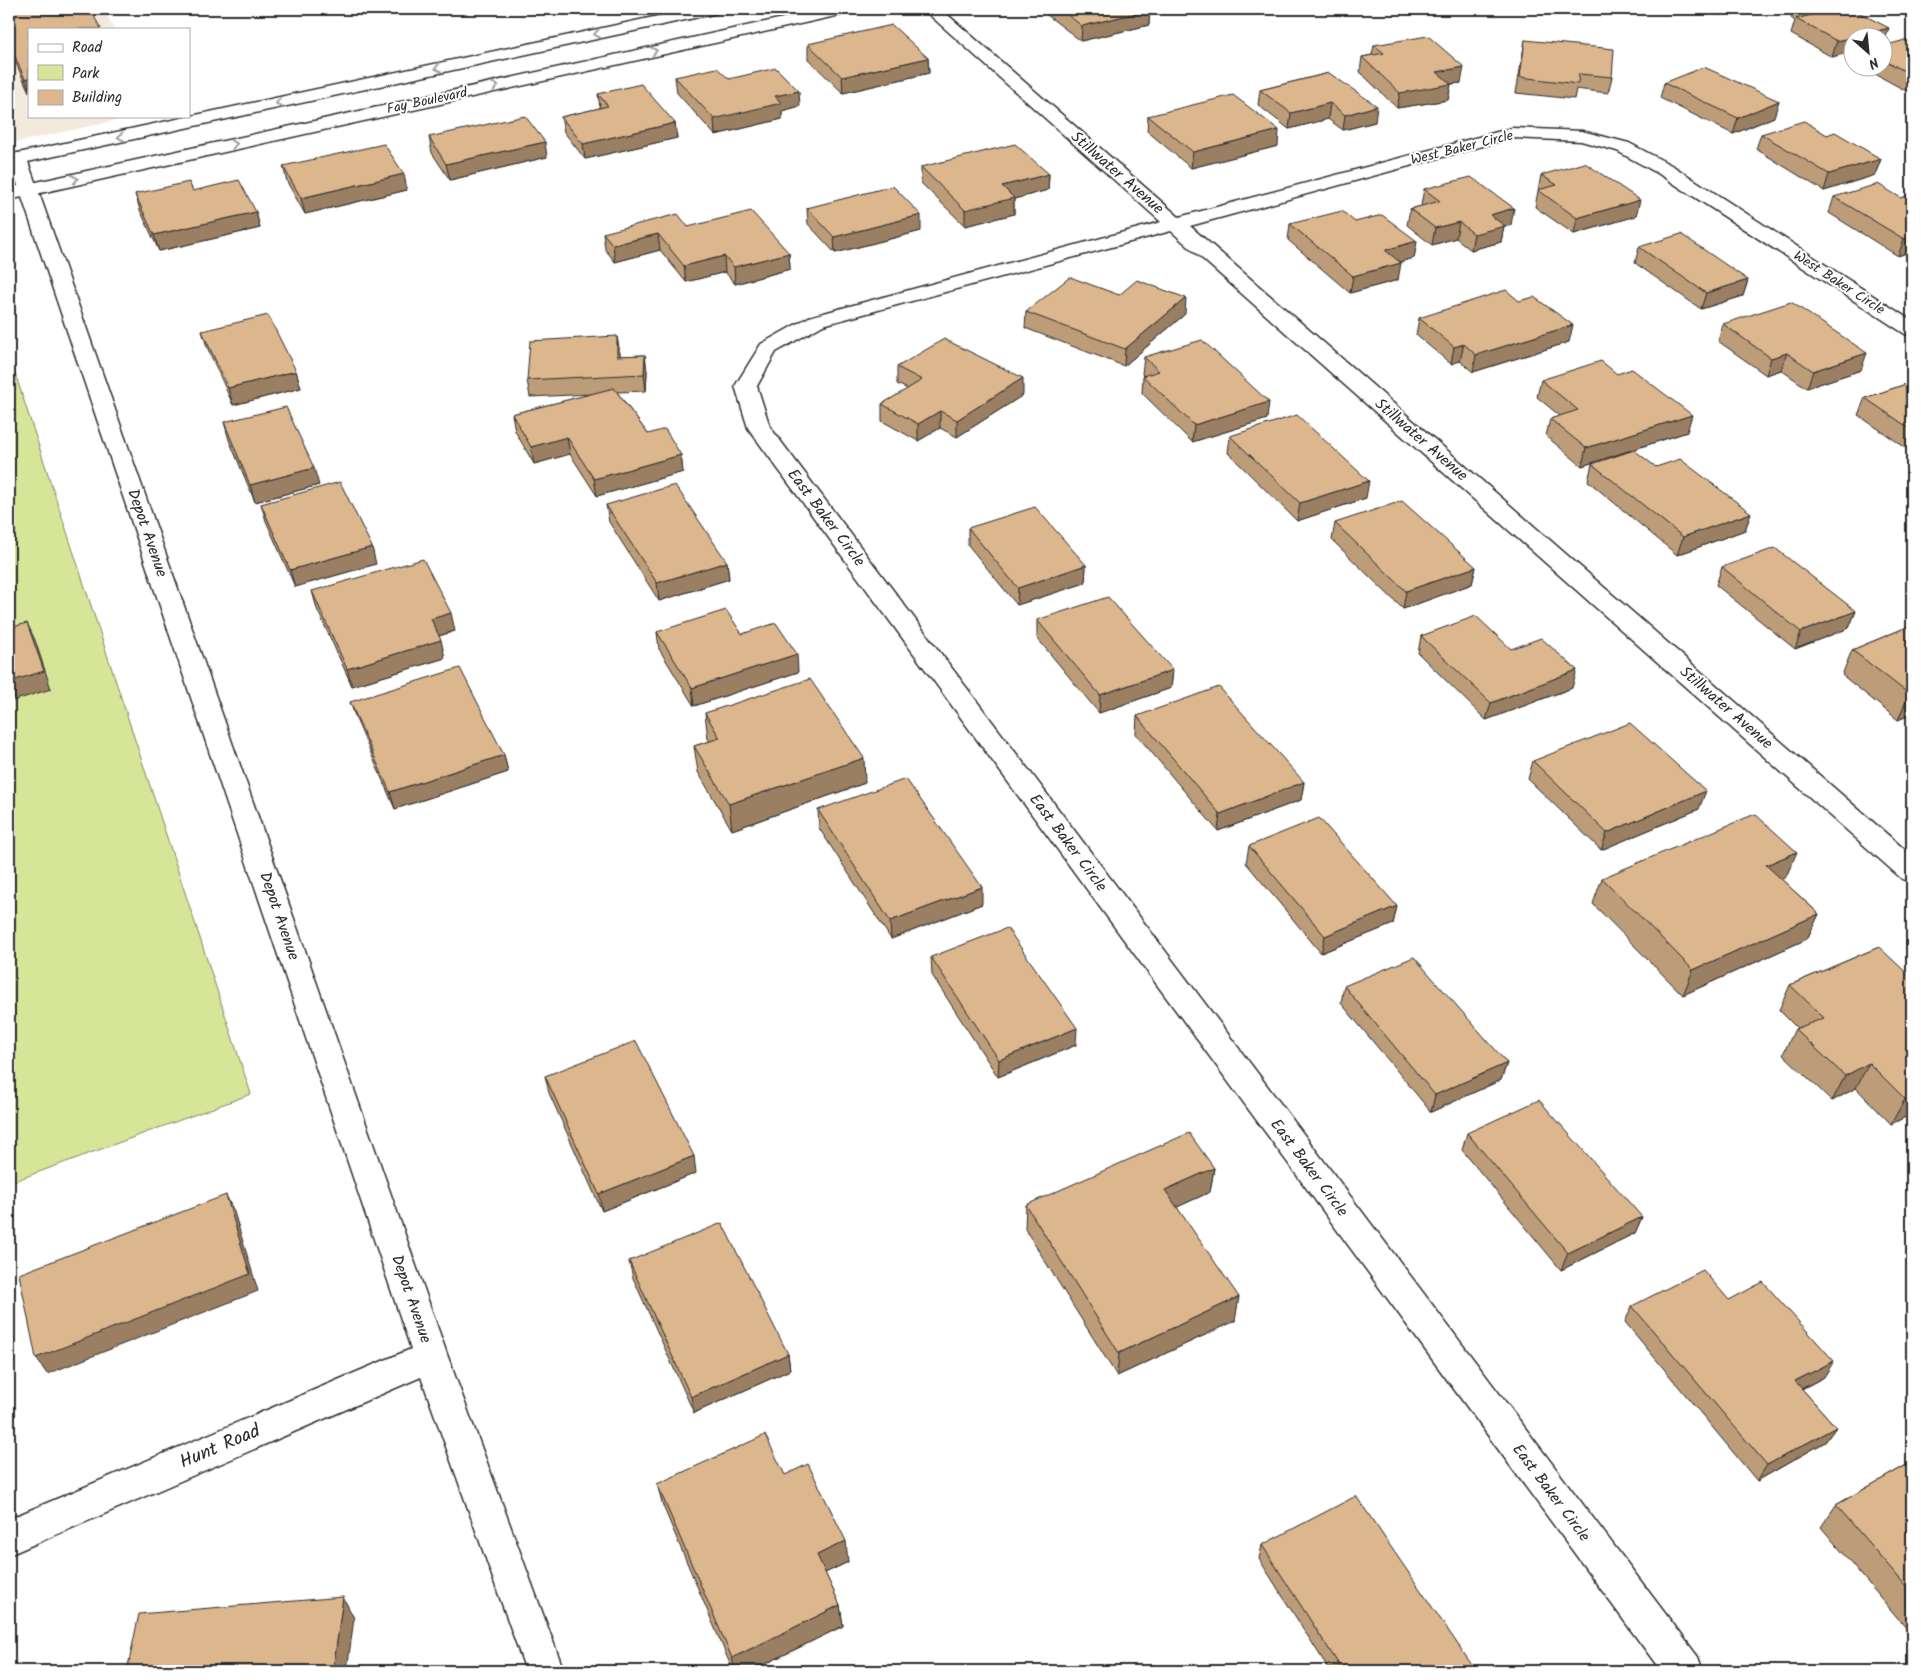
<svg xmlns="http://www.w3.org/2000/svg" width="1921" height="1680" font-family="Kalam,sans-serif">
<rect width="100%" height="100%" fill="#fff"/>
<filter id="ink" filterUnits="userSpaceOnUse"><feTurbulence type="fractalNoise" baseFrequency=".02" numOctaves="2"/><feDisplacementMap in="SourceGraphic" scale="10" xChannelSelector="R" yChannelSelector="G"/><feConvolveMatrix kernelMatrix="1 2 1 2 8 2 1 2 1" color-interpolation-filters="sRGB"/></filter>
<g filter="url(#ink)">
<path fill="#f4e9dd" d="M9,9H104L114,29H29V116H136L9,144Z"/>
<path fill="#d6e598" stroke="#808862" d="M9,355L251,1094L9,1183Z"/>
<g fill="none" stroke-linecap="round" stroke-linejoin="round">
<g stroke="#2b2b2b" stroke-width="3">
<path id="minor" d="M923,9H941L1179,217L1512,128L1582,131L1629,143L1673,166L1912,321V336L1905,334L1659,174L1617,151L1581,141L1512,138L1190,226L1912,856V882L1902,879L1171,231L823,325L776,352L757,386L770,427L1698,1657L1703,1671H1661L748,428L735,386L761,344L809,317L1161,222Z
M18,153L25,155L27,159L448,1357L564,1671H526L421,1377L9,1555V1519L411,1349L9,159L11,155Z"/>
</g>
<g stroke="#2b2b2b" stroke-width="3">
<path id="secondary" d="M691,9H721L719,12L713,14L9,166V155Z
M824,9H853L851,12L845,14L9,200V188Z"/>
</g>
<use href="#minor" fill="#fff" fill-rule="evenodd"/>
<use href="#secondary" fill="#fff" fill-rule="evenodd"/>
</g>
<path fill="#bd9d79" stroke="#2b2b2b" d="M9,9L29,29V92L9,48Z
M1047,9H1149V25L1081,41L1047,15Z
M1710,9H1745L1721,15Z
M1794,9H1852L1854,51L1832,57L1791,34L1795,21L1791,18Z
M1525,40L1612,77L1608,93L1576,89L1574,99L1516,93Z
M1912,42V94L1864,68H1884V46Z
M808,44L928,58L929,73L843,93L808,59Z
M1374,45L1461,83L1451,84L1448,100L1397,108L1360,72L1362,57L1372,55Z
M1329,73L1375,122L1343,130L1328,119L1289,129L1258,105L1260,90Z
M675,77L729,79L800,106L782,111V119L715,135L677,93Z
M1664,83L1774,117L1733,134L1660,98Z
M598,94L675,123L677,138L585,159L564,132L561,117L600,108Z
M1148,116L1278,146L1191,168L1147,131Z
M1761,134L1827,135L1881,159L1875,175L1824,191L1756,149Z
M429,137L547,157L450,180L432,153Z
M283,166L407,190L305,214L287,182Z
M921,167L1049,174L1048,190L1014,199V214L965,226L921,183Z
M1541,175L1636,216L1574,234L1535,207Z
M1424,189L1511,225L1504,226L1501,242L1471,250L1456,238L1432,245L1407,225L1410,209L1422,206L1421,205Z
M193,191L256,212L260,228L159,251L140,210L135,194Z
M1834,197L1901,198L1912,251L1898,256L1829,213Z
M807,208L921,231L835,253L808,224Z
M1355,222L1417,241L1414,258L1399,262L1398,280L1350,293L1288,240L1290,224Z
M688,227L789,253L790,269L735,284L725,272L686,282L660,250L615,262L605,249L603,233Z
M1639,247L1748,280L1743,296L1701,309L1635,263Z
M1119,295L1185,314L1124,366L1025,328L1026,312Z
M1419,318L1569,342L1473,372L1460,361L1451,364L1416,335Z
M1723,324L1861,370L1807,388L1781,370L1766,375L1718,341Z
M202,331L296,371L301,388L233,405L207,347Z
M620,353V356L645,355L647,372L646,391L617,392L648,434L681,455L683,472L597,496L570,454L534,464L515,431L512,414L592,394L530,397L527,380Z
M1144,357L1267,419L1192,442L1142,393L1143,376H1145L1142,374Z
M897,367L1023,395L957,437L940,428L918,441L882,421V404L908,389L897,384Z
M1541,380L1687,432L1582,466L1546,436L1550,419L1560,416L1537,397Z
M1912,382V452L1858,415L1865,398Z
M224,422L319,485L255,502L229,440Z
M1230,436L1366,498L1297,521L1228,453Z
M1592,464L1656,467L1751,513L1745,530L1677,555L1588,481Z
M261,504L376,564L295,587L266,521Z
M606,505L727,562L729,579L659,601L609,522Z
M1335,523L1476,567L1472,584L1403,609L1332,540Z
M968,528L1086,565L1085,583L1017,605L968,545Z
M1722,567L1856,611L1849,628L1795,649L1716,585Z
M312,591L455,631L439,636L445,658L352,686L317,609Z
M1037,620L1173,670L1171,688L1099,713L1037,638Z
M1912,625V714L1898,720L1842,675L1852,650Z
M657,632L798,672L694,706L659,649Z
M1421,636L1511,649L1572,688L1486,720L1418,653Z
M350,702L504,755L508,772L395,809L356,719Z
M705,713L865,783L732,830L698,772L694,746L710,741L708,739Z
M1137,716L1304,782L1301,800L1218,831L1136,734Z
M1533,761L1699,809L1601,850L1528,779Z
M818,810L982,904L891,939L819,828Z
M1249,846L1397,906L1393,924L1321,953L1246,863Z
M1786,877L1781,879L1819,914L1807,939L1683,995L1593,904L1602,878Z
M1879,947L1912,1114L1891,1124L1856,1088L1832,1101L1783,1054L1795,1029L1797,1028L1779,1010L1790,985Z
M931,957L1076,1045L998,1077L932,975Z
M1344,986L1507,1063L1501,1080L1431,1112L1341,1003Z
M545,1076L696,1173L602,1211L549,1093Z
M1467,1133L1642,1217L1635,1233L1561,1270L1462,1150Z
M1214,1168L1210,1192L1177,1207L1235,1321L1117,1376L1025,1229L1026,1205Z
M629,1261L788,1354L790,1370L694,1413L633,1278Z
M1729,1300L1824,1377L1802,1389L1836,1427L1825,1442L1757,1481L1625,1322L1632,1306Z
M1912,1462V1635L1821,1527L1836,1505Z
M785,1475L848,1562L825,1573L840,1605L843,1626L751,1671H733L663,1506L657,1484Z
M1262,1545L1474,1668L1473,1671H1330L1259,1559Z"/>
<path fill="#9a7f63" stroke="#2b2b2b" d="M1723,9H1745L1721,15Z
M1150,10L1149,25L1081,41L1082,26Z
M1889,28L1884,43V38H1854V51L1832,57L1837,41Z
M928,58L929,73L843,93L842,77Z
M1464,67L1461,83L1451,84L1448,100L1397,108L1400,93L1437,72Z
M29,78V89L25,79Z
M799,91L800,106L782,111V119L715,135L714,119L775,96Z
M1779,101L1774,117L1733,134L1738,118Z
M1330,103L1328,119L1289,129L1291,113Z
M1377,106L1375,122L1343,130L1345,115Z
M675,123L677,138L585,159L583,144Z
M1279,130L1278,146L1191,168L1193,152Z
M545,142L547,157L450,180L446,164Z
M1881,159L1875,175L1824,191L1829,174Z
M404,174L407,190L305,214L301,198Z
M1049,174L1048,190L1014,199V214L965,226V210L1002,186Z
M1640,200L1636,216L1574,234L1577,218Z
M1514,208L1511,225L1504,226L1501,242L1471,250L1474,234L1490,215Z
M256,212L260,228L159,251L154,235Z
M921,215V231L835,253L834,237Z
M1459,222L1456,238L1432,245L1435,228Z
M658,234L660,250L615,262L613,245Z
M1912,237V251L1898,256L1904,239Z
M1417,241L1414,258L1382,267L1385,250Z
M789,253L790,269L735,284L734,267Z
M724,256L725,272L686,282L684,266Z
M1401,263L1398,280L1350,293L1353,276Z
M1748,280L1743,296L1701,309L1706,293Z
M1186,298L1185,314L1124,366L1125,349Z
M1573,325L1569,342L1473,372L1476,355Z
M617,336L620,353L619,373L617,356Z
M1464,344L1460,361L1451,364L1454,347Z
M1787,353L1781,370L1766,375L1771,358Z
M1867,353L1861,370L1807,388L1813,371Z
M645,355L647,372L646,391L644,374Z
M296,371L301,388L233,405L228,388Z
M1023,378V395L957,437V420Z
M1269,402L1267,419L1192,442L1194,425Z
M940,411V428L918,441V424Z
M1692,415L1687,432L1582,466L1586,448Z
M567,437L570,454L534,464L531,447Z
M681,455L683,472L597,496L594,479Z
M314,468L319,485L255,502L250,485Z
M1369,481L1366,498L1297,521L1300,503Z
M1751,513L1745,530L1677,555L1683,537Z
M372,547L376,564L295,587L290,570Z
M727,562L729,579L659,601L657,583Z
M1086,565L1085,583L1017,605L1018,588Z
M1476,567L1472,584L1403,609L1406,591Z
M1856,611L1849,628L1795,649L1801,632Z
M451,613L455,631L435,637L431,619Z
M27,623L35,640L51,689L9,702V682Z
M441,640L445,658L352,686L347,669Z
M797,654L798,672L694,706L692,688Z
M1173,670L1171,688L1099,713L1100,695Z
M1577,670L1572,688L1486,720L1491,703Z
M1912,693V714L1898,720L1909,694Z
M504,755L508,772L395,809L390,792Z
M864,758L865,783L732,830L729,804Z
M1304,782L1301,800L1218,831L1220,814Z
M1706,791L1699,809L1601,850L1607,833Z
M1797,852L1786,877L1755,891L1766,865Z
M982,887V904L891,939L890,921Z
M1397,906L1393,924L1321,953L1325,936Z
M1819,914L1807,939L1683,995L1693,970Z
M1077,1028L1076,1045L998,1077L999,1060Z
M1507,1063L1501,1080L1431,1112L1435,1095Z
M1869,1063L1856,1088L1832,1101L1845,1076Z
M1912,1096V1114L1891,1124L1905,1099Z
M694,1156L696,1173L602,1211L599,1194Z
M1214,1168L1210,1192L1162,1214L1165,1190Z
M226,1195L234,1212L258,1291L47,1374L36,1358Z
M1642,1217L1635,1233L1561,1270L1568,1253Z
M1239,1297L1235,1321L1117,1376L1119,1353Z
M788,1354L790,1370L694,1413L691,1397Z
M1834,1361L1824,1377L1786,1397L1795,1381Z
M1836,1427L1825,1442L1757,1481L1767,1465Z
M846,1541L848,1562L819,1576L817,1555Z
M343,1597L354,1618L347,1671H333Z
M840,1605L843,1626L751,1671H735L732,1658Z"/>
<path fill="#dcb68d" stroke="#2b2b2b" d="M9,9H90L101,29H29V78L25,79L9,43Z
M1060,9H1149L1150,10L1082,26Z
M1806,9H1852L1889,28L1837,41L1796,19L1815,14Z
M892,25L928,58L842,77L808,44Z
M1428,36L1464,67L1437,72L1451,84L1400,93L1362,57L1384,53L1374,45Z
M1908,39L1912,42V75L1884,60V46Z
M1525,40L1614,49L1612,77L1579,74L1578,84L1520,77Z
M1704,67L1779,101L1738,118L1664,83Z
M717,68L729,79L776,68L799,91L775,96L781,103L714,119L675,77Z
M1329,73L1377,106L1345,115L1330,103L1291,113L1260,90Z
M641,84L675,123L583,144L561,117L608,106L598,94Z
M1233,95L1279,130L1193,152L1148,116Z
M525,116L545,142L446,164L429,137Z
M1804,121L1827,135L1835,132L1881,159L1829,174L1761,134Z
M384,144L404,174L301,198L283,166Z
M1015,144L1049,174L1002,186L1014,198L965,210L921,167Z
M1585,163L1640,200L1577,218L1538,190L1557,185L1541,175Z
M1471,177L1514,208L1490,215L1505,226L1474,234L1459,222L1435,228L1410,209L1440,201L1424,189Z
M239,180L256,212L154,235L135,194L189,182L193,191Z
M1878,184L1901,198L1912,194V237L1904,239L1834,197Z
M893,186L921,215L834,237L807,208Z
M751,211L789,253L734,267L724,256L684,266L658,234L613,245L603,233L678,214L688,227Z
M1342,211L1355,222L1382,215L1417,241L1385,250L1401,263L1353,276L1290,224Z
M1681,234L1748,280L1706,293L1639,247Z
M1070,277L1119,295L1137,280L1186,298L1125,349L1026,312Z
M1506,290L1519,301L1534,297L1573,325L1476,355L1464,344L1454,347L1419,318Z
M1791,302L1867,353L1813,371L1787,353L1771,358L1723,324Z
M268,315L296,371L228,388L202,331Z
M617,336V356L645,355L644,374L527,380L530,341Z
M944,339L1023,378L957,420L940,411L918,424L882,404L922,380L897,367Z
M1202,340L1269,402L1194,425L1143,376L1159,371L1144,357Z
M1601,361L1617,374L1632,369L1692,415L1586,448L1550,419L1578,410L1541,380Z
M1912,382V430L1865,398Z
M614,388L648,434L665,429L681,455L594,479L567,437L531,447L512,414Z
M286,407L314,468L250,485L224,422Z
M1297,415L1369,481L1300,503L1230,436Z
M1634,450L1656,467L1680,459L1751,513L1683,537L1592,464Z
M340,482L372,547L290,570L261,504Z
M675,485L727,562L657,583L606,505Z
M1402,501L1476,567L1406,591L1335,523Z
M1035,507L1086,565L1018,588L968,528Z
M1775,548L1856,611L1801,632L1722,567Z
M423,559L451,613L431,619L441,640L347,669L312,591Z
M1108,597L1173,670L1100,695L1037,620Z
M726,610L742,634L776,623L797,654L692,688L657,632Z
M1476,616L1511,649L1541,638L1577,670L1491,703L1421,636Z
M27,623L44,671L9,682V628Z
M1912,625V693L1909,694L1852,650Z
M460,668L504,755L390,792L350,702Z
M810,679L864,758L729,804L694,746L720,738L705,713Z
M1219,687L1304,782L1220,814L1137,716Z
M1630,723L1706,791L1607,833L1533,761Z
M906,779L982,887L890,921L818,810Z
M1755,814L1797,852L1766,865L1819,914L1693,970L1602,878Z
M1319,818L1397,906L1325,936L1249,846Z
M1007,928L1077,1028L999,1060L931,957Z
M1879,947L1912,978V1096L1905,1099L1869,1063L1845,1076L1795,1029L1824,1018L1790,985Z
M1414,957L1507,1063L1435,1095L1344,986Z
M636,1041L694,1156L599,1194L545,1076Z
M1539,1100L1642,1217L1568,1253L1467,1133Z
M1189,1133L1214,1168L1165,1190L1239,1297L1119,1353L1026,1205Z
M226,1195L250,1274L36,1358L19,1274Z
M722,1223L788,1354L691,1397L629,1261Z
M1703,1270L1729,1300L1763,1282L1834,1361L1795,1381L1836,1427L1767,1465L1632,1306Z
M765,1435L785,1475L808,1464L846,1541L817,1555L840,1605L732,1658L657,1484Z
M1912,1462V1593L1836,1505Z
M1356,1496L1474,1668L1469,1671H1343L1262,1545Z
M343,1597L333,1671H127L139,1614Z"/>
<defs><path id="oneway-chevron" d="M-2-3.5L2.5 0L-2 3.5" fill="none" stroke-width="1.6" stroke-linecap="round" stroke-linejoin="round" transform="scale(1.25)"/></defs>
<g stroke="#a0a0a0">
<use href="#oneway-chevron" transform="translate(597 34) rotate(168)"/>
<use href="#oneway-chevron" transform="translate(654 51) rotate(-12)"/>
<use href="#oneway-chevron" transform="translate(438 68) rotate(168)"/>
<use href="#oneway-chevron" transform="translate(495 86) rotate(-12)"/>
<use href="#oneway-chevron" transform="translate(279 103) rotate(168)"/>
<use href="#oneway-chevron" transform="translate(121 137) rotate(168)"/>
<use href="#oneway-chevron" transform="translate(234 144) rotate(-12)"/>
<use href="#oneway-chevron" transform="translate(75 179) rotate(-12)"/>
</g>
</g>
<g text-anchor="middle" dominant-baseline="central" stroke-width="4" stroke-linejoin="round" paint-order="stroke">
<g font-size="14" fill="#2b2b2b" stroke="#fff">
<text transform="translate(427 101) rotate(-12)">Fay Boulevard</text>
<text transform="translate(1462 148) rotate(-14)">West Baker Circle</text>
<text transform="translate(1839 283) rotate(33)">West Baker Circle</text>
</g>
<g font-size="16" fill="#2b2b2b" stroke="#fff">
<text transform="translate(1117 173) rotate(41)">Stillwater Avenue</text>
<text transform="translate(1421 440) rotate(41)">Stillwater Avenue</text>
<text transform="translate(826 518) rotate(53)">East Baker Circle</text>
<text transform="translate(147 533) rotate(71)">Depot Avenue</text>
<text transform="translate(1726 708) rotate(41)">Stillwater Avenue</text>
<text transform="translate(1068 843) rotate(53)">East Baker Circle</text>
<text transform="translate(279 916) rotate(71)">Depot Avenue</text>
<text transform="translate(1309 1168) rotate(53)">East Baker Circle</text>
<text transform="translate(411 1299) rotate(71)">Depot Avenue</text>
<text transform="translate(1551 1493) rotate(53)">East Baker Circle</text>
</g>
<g font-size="19" fill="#2b2b2b" stroke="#fff">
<text transform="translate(220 1447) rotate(-23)">Hunt Road</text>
</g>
</g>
<rect width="1921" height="1680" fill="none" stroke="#fff" stroke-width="30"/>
<rect x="15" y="15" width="1891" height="1650" fill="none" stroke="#2b2b2b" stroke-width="2" filter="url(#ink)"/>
<rect x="28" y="28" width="162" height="90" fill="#ffffff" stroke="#aaaaaa"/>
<rect x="38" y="44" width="25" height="8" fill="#ffffff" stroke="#aaaaaa"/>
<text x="72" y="52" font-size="15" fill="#2b2b2b">Road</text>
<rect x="38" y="65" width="25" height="15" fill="#d6e598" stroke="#aaaaaa"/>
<text x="72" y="78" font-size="15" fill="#2b2b2b">Park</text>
<rect x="38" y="90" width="25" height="15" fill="#dcb68d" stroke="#aaaaaa"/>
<text x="72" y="102" font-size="15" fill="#2b2b2b">Building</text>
<g transform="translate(1868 52) rotate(153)"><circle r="24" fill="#ffffff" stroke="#aaaaaa"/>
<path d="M0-4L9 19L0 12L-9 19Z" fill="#2b2b2b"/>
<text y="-8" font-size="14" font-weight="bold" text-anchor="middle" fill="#2b2b2b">N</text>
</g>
</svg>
